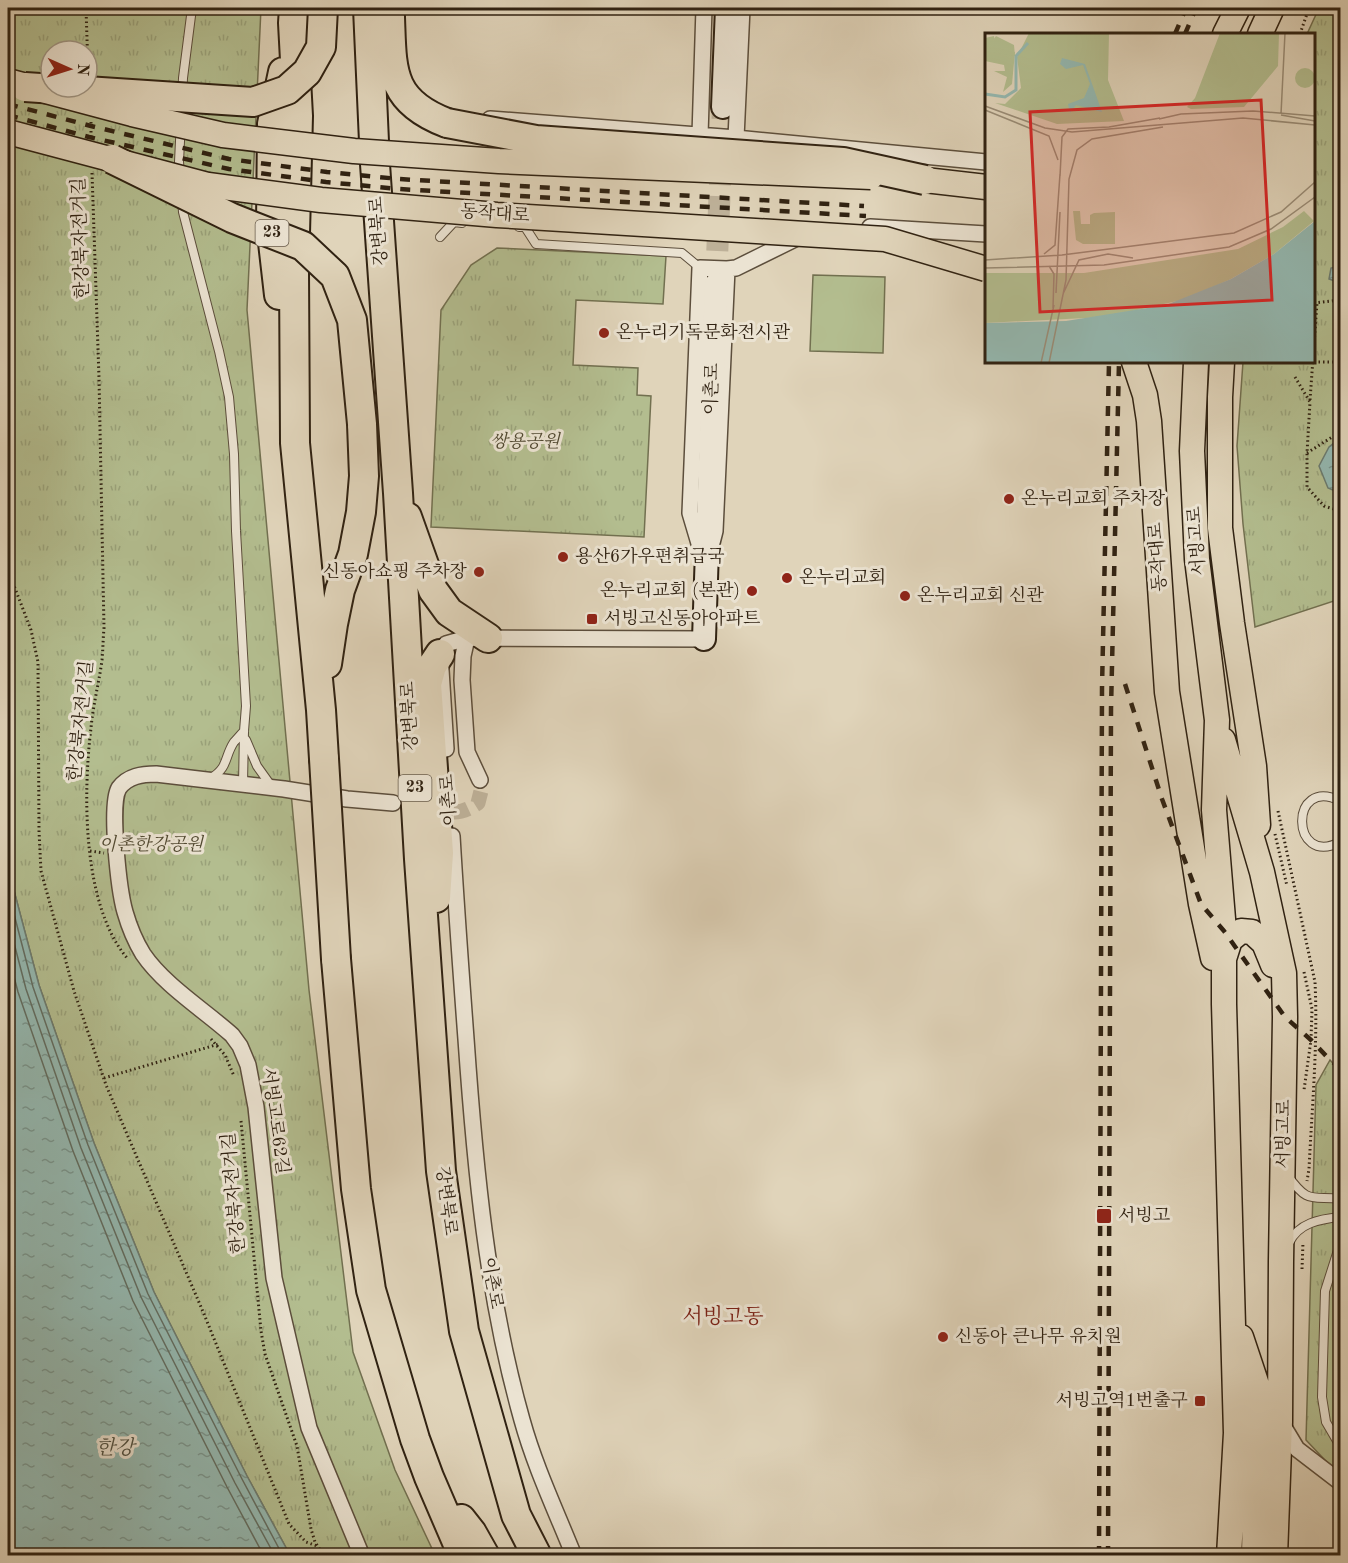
<svg xmlns="http://www.w3.org/2000/svg" width="1348" height="1563" font-family="'Old Standard TT','Noto Serif KR',serif">
<defs>
<pattern id="park-tufts" width="24" height="20" patternUnits="userSpaceOnUse" patternTransform="scale(1.5)"><rect width="24" height="20" fill="#b3bd8f"/><path d="M3 7l-1-3M5 7V3M7 7l1-3M15 17l-1-3M17 17v-4M19 17l1-3" fill="none" stroke="#9aa27a"/></pattern>
<pattern id="water-ripples" width="26" height="14" patternUnits="userSpaceOnUse" patternTransform="scale(1.5)"><rect width="26" height="14" fill="#94b8b0"/><path d="M2 4q2-2 4 0t4 0M15 11q2-2 4 0t4 0" fill="none" stroke="#79958e"/></pattern>
</defs>
<rect width="100%" height="100%" fill="#e0d4ba"/>
<filter id="stains"><feTurbulence type="fractalNoise" baseFrequency=".00333" numOctaves="4"/><feColorMatrix values="0 0 0 0 .2 0 0 0 0 .09 0 0 0 0 .02 0 0 0 .5 -.17"/></filter>
<radialGradient id="worn" r=".72"><stop offset=".6" stop-color="#630" stop-opacity="0"/><stop offset="1" stop-color="#630" stop-opacity=".3"/></radialGradient>
<path fill="#b3bd8f" stroke="#727050" stroke-width="1.5" d="M813,275L885,277L883,353L810,351Z"/>
<path fill="url(#park-tufts)" stroke="#727050" stroke-width="1.5" fill-rule="evenodd" d="M8,8H261L247,310L309,990L353,1352L395,1470L435,1555H290L247,1476L154,1292L94,1143L39,985L8,868ZM51,51H87V87H51Z
M1319,8H1340V599L1255,627L1243,524L1237,446L1243,362H1314V34H1307Z
M497,248L666,256L663,304L576,300L573,365L638,368L637,395L651,396L644,537L431,527L441,310L471,265Z
M1330,1060L1340,1071V1476L1306,1440L1316,1085Z"/>
<path fill="url(#water-ripples)" stroke="#6c7c71" stroke-width="1.5" d="M1340,266V283L1329,279L1331,268Z
M1340,438V493L1328,488L1319,466L1329,447Z
M8,868L39,985L94,1143L154,1292L247,1476L290,1555H8Z"/>
<g fill="none" stroke-linecap="round" stroke-linejoin="round">
<path stroke="#626d61" stroke-width="1.5" d="M8,891L33,987L88,1145L148,1294L242,1479L283,1556
M8,920L26,989L81,1148L141,1297L235,1483L275,1556
M8,954L18,992L73,1151L133,1301L227,1487L264,1556"/>
<path stroke="#bdb098" stroke-width="15" stroke-dasharray="15 8" stroke-linecap="butt" d="M431,809C453,813 460,815 478,803L481,791L480,780"/>
<path stroke="#bdb098" stroke-width="22" stroke-dasharray="22 11" stroke-linecap="butt" d="M716,284L723,107"/>
<g stroke="#5c4e3c" stroke-width="10">
<path id="lane" d="M180,173L179,162L183,78L192,8
M182,200L183,212L219,351L229,397L234,454L236,531L246,706L244,731L243,784
M519,227H525L536,244L682,253L700,268
M440,237L454,222L462,223
M246,740L257,766L272,787
M211,778C229,767 224,757 234,742C237,739 240,735 244,731
M1340,801C1289,775 1290,868 1340,842
M1288,1176C1308,1204 1311,1196 1340,1199
M1289,1243C1298,1223 1320,1219 1340,1217
M1340,1244L1325,1291L1322,1397L1326,1422L1340,1446"/>
</g>
<g stroke="#5c4e3c" stroke-width="18">
<path id="street" d="M490,119L736,138L986,162
M700,135L704,8
M736,138L742,8
M870,227L986,234
M700,268L727,269L715,531L706,567L690,513Z
M727,269L736,268L801,236
M467,638L463,656L462,680L467,752L480,780
M446,749L440,654L446,644L467,638L704,639
M452,836C456,904 461,972 466,1039C475,1168 487,1296 522,1420C535,1467 556,1511 574,1556
M1282,1424L1297,1449L1340,1482
M362,1556L309,1428L274,1278L256,1107L248,1065L240,1046L232,1035C204,1010 164,985 143,954C135,941 129,926 125,912C119,891 109,804 119,788C128,776 142,774 156,774L284,789L347,799L393,803"/>
</g>
<g stroke="#302212" stroke-width="26">
<path id="secondary" d="M723,107L727,8
M704,639L716,284"/>
</g>
<g stroke="#302212" stroke-width="27">
<path id="primary" d="M1225,34L1238,8
M1260,34L1272,8
M925,180L986,187
M1134,362L1145,395L1149,421L1167,692L1201,904L1213,958
M1196,362L1192,451L1197,559L1217,720L1214,810L1224,931V1004L1236,1433L1229,1556
M1222,362L1220,397V528L1232,623L1254,766L1258,825
M1223,740L1262,872L1284,973L1285,1017L1281,1261L1280,1422L1275,1556
M1224,959L1230,940L1241,931L1252,932L1264,943L1273,965
M1241,1337L1257,1385L1254,1556"/>
</g>
<g stroke="#302212" stroke-width="32">
<path id="highway" d="M294,8L293,23L298,116L294,272L295,443L321,710L324,759
M368,8L375,164L398,493L419,859L441,1171L464,1331L516,1515L537,1556
M390,17C392,70 389,101 447,123
M279,295L271,225L272,124L283,72
M407,517L433,590L449,612L488,638
M327,664L333,624L340,590L353,554L361,512L364,476L362,424
M436,898L439,853L427,684L432,666L440,654
M336,959L356,1189L371,1290L415,1439L429,1477L463,1556
M461,1519L472,1533L485,1556"/>
</g>
<path stroke="#302212" stroke-width="3" stroke-dasharray="1.5 3" stroke-linecap="butt" d="M86,8L88,70
M1300,34L1309,8
M91,122V136
M92,173L99,378L104,628C103,639 103,649 102,660C99,683 93,705 91,728C83,794 82,904 127,958
M1314,303L1340,300
M1314,362H1340
M1295,377L1310,402L1307,453V487L1324,506L1340,511
M1310,400L1317,303
M1307,453L1340,432
M8,570L31,630L38,662L39,831L41,871L74,991L106,1085L204,1314L289,1524L306,1542L317,1546
M1278,811L1315,982C1318,1044 1312,1107 1309,1169L1307,1181
M1275,834L1287,886
M90,851L104,853
M1304,972L1312,1009L1311,1040L1304,1090
M211,1039L225,1055L234,1076
M104,1078L219,1044
M241,1121L261,1331L265,1354L297,1446L311,1529L315,1542L324,1556
M1302,1269L1303,1242"/>
<use href="#lane" stroke="#ebe3d2" stroke-width="8"/>
<use href="#street" stroke="#ebe3d2" stroke-width="15"/>
<use href="#secondary" stroke="#ebe3d2" stroke-width="22"/>
<use href="#primary" stroke="#e0d4ba" stroke-width="24"/>
<use href="#highway" stroke="#e0d4ba" stroke-width="28"/>
<path stroke="#302212" stroke-width="4.5" stroke-dasharray="10 10" stroke-linecap="butt" d="M1175,34L1186,8
M1185,34L1196,8
M8,104L91,126L229,159L327,172L399,179L864,206
M8,115L89,137L229,169L326,182L399,189L866,216
M1125,684L1162,799L1201,904L1224,931L1285,1017L1311,1040L1330,1060L1340,1068
M1099,1556L1102,688L1109,362
M1108,1556L1111,709L1119,362"/>
<g stroke="#302212" stroke-width="27" stroke-linecap="butt">
<path id="primary-bridge" d="M8,81L132,114L223,135L354,151L499,161L871,177
M8,132L208,185L321,200L497,215L885,239L986,269"/>
</g>
<g stroke="#302212" stroke-width="32" stroke-linecap="butt">
<path id="highway-bridge" d="M25,87L253,102L287,90L307,72L321,47L323,8
M447,123L536,140L843,162L925,180
M112,159L232,218L303,246L335,276L352,320L362,424
M324,759L336,959"/>
</g>
<use href="#primary-bridge" stroke="#e0d4ba" stroke-width="24"/>
<use href="#highway-bridge" stroke="#e0d4ba" stroke-width="28"/>
</g>
<g fill="#8f2418" stroke="#ebe3d2" stroke-width="2">
<circle cx="604" cy="333" r="6"/>
<circle cx="1009" cy="499" r="6"/>
<circle cx="563" cy="557" r="6"/>
<circle cx="479" cy="572" r="6"/>
<circle cx="787" cy="578" r="6"/>
<circle cx="752" cy="591" r="6"/>
<circle cx="905" cy="596" r="6"/>
<rect x="586" y="613" width="12" height="12" rx="3"/>
<rect x="1096" y="1208" width="16" height="16" rx="3"/>
<circle cx="943" cy="1337" r="6"/>
<rect x="1194" y="1395" width="12" height="12" rx="3"/>
</g>
<g text-anchor="middle" dominant-baseline="central" stroke-width="6" stroke-linejoin="round" paint-order="stroke">
<g fill="#ebe3d2" stroke="#685c4c" stroke-width="1.5">
<rect x="255.5" y="220" width="33" height="26" rx="4.5"/>
<rect x="398.5" y="775" width="33" height="26" rx="4.5"/>
</g>
<g font-size="16" font-weight="bold" fill="#302212">
<text x="272" y="233">23</text>
<text x="415" y="788">23</text>
</g>
<g font-size="18" fill="#302212" stroke="#ebe3d2">
<text transform="translate(495 214) rotate(4)">동작대로</text>
<text transform="translate(379 231) rotate(-94)">강변북로</text>
<text transform="translate(81 238) rotate(-92)">한강북자전거길</text>
<text transform="translate(712 389) rotate(-88)">이촌로</text>
<text transform="translate(1197 541) rotate(-94)">서빙고로</text>
<text transform="translate(1158 557) rotate(-94)">동작대로</text>
<text transform="translate(410 716) rotate(-93)">강변북로</text>
<text transform="translate(81 721) rotate(-84)">한강북자전거길</text>
<text transform="translate(449 800) rotate(-94)">이촌로</text>
<text transform="translate(275 1121) rotate(82)">서빙고로62길</text>
<text transform="translate(1284 1134) rotate(-89)">서빙고로</text>
<text transform="translate(234 1193) rotate(-95)">한강북자전거길</text>
<text transform="translate(446 1201) rotate(83)">강변북로</text>
<text transform="translate(492 1283) rotate(80)">이촌로</text>
</g>
<g font-size="18" fill="#302212" stroke="#ebe3d2" text-anchor="start">
<text x="616" y="333">온누리기독문화전시관</text>
<text x="1021" y="499">온누리교회 주차장</text>
<text x="575" y="557">용산6가우편취급국</text>
<text x="467" y="572" text-anchor="end">신동아쇼핑 주차장</text>
<text x="799" y="578">온누리교회</text>
<text x="740" y="591" text-anchor="end">온누리교회 (본관)</text>
<text x="917" y="596">온누리교회 신관</text>
<text x="604" y="619">서빙고신동아아파트</text>
<text x="1118" y="1216">서빙고</text>
<text x="955" y="1337">신동아 큰나무 유치원</text>
<text x="1188" y="1401" text-anchor="end">서빙고역1번출구</text>
</g>
<g font-size="18" font-style="italic" fill="#514931" stroke="#ebe3d2">
<text x="525" y="442">쌍용공원</text>
<text x="151" y="845">이촌한강공원</text>
</g>
<g font-size="20" font-style="italic" fill="#4e4f41" stroke="#ebe3d2">
<text x="115" y="1449">한강</text>
</g>
<g font-size="21" fill="#7a1f14" stroke="#ebe3d2">
<text x="723" y="1317">서빙고동</text>
</g>
</g>
<g transform="translate(985 33)">
<rect width="330" height="330" fill="#e0d4ba"/>
<path d="M310 45a10 10 0 1 1 20 0a10 10 0 1 1-20 0Z" fill="#b3bd8f"/>
<path d="M9,3L11,18L30,19L27,51L18,59L22,44L9,38H20L19,32L0,28V5Z" fill="#b3bd8f"/>
<path d="M44,0H124L123,47L139,88L72,91L10,70L20,71L36,55L32,24ZM235,0H294L293,33L259,74L206,76L202,74L210,65ZM88,178H95L96,191H105V182L109,180L130,179V211H98L91,207ZM319,178L329,188L289,221L246,246L201,266L121,284L0,290V240H99L253,216L298,194Z" fill="#b3bd8f"/>
<path d="M11,3L29,12L30,23L0,18Z" fill="#b3bd8f"/>
<path d="M77,25L100,31L117,79L91,72L85,80L83,71L99,65L105,51L98,32L81,36L75,31ZM330,188V330H0V290L81,288L181,272L246,246L289,221Z" fill="#94b8b0"/>
<path fill="none" stroke="#94b8b0" stroke-width="3" d="M0,61L20,64L31,57V23L43,10"/>
<path fill="none" stroke="#9a8d77" stroke-width="1.5" d="M0,73L60,95L87,99L258,85L330,92M0,77L64,103L73,127M296,81L300,0M296,82L330,88M174,86L196,81L268,78L330,83M75,143L77,104L83,96L124,94L175,85M59,221L70,212L75,141M0,227L77,222L249,200L296,179L330,149M64,233L69,241L68,275M0,235L119,232L244,214L286,196L330,164M71,260L75,179M78,261L94,227L123,221L148,225M56,330L69,272M64,330L81,247L84,146L92,117L107,106L178,94"/>
<path fill="#d62828" fill-opacity="0.15" stroke="#d62828" stroke-width="3" d="M276,67L287,267L55,279L45,79Z"/>
<rect width="330" height="330" fill="none" stroke="#302212" stroke-width="3"/>
</g>
<rect width="1348" height="1563" fill="none" stroke="#e0d4ba" stroke-width="30"/>
<rect x="9" y="9" width="1330" height="1545" fill="none" stroke="#302212" stroke-width="3"/>
<rect x="15" y="15" width="1318" height="1533" fill="none" stroke="#302212" stroke-width="1.5"/>
<g transform="translate(69 69) rotate(93)"><circle r="28" fill="#ebe3d2" stroke="#a09685" stroke-width="1.5"/>
<path d="M0-4.5L10 22L0 15L-10 22Z" fill="#8f2418"/>
<text y="-9" font-size="16" font-weight="bold" text-anchor="middle" fill="#302212">N</text>
</g>
<rect width="100%" height="100%" filter="url(#stains)"/>
<rect width="100%" height="100%" fill="url(#worn)"/>
</svg>
